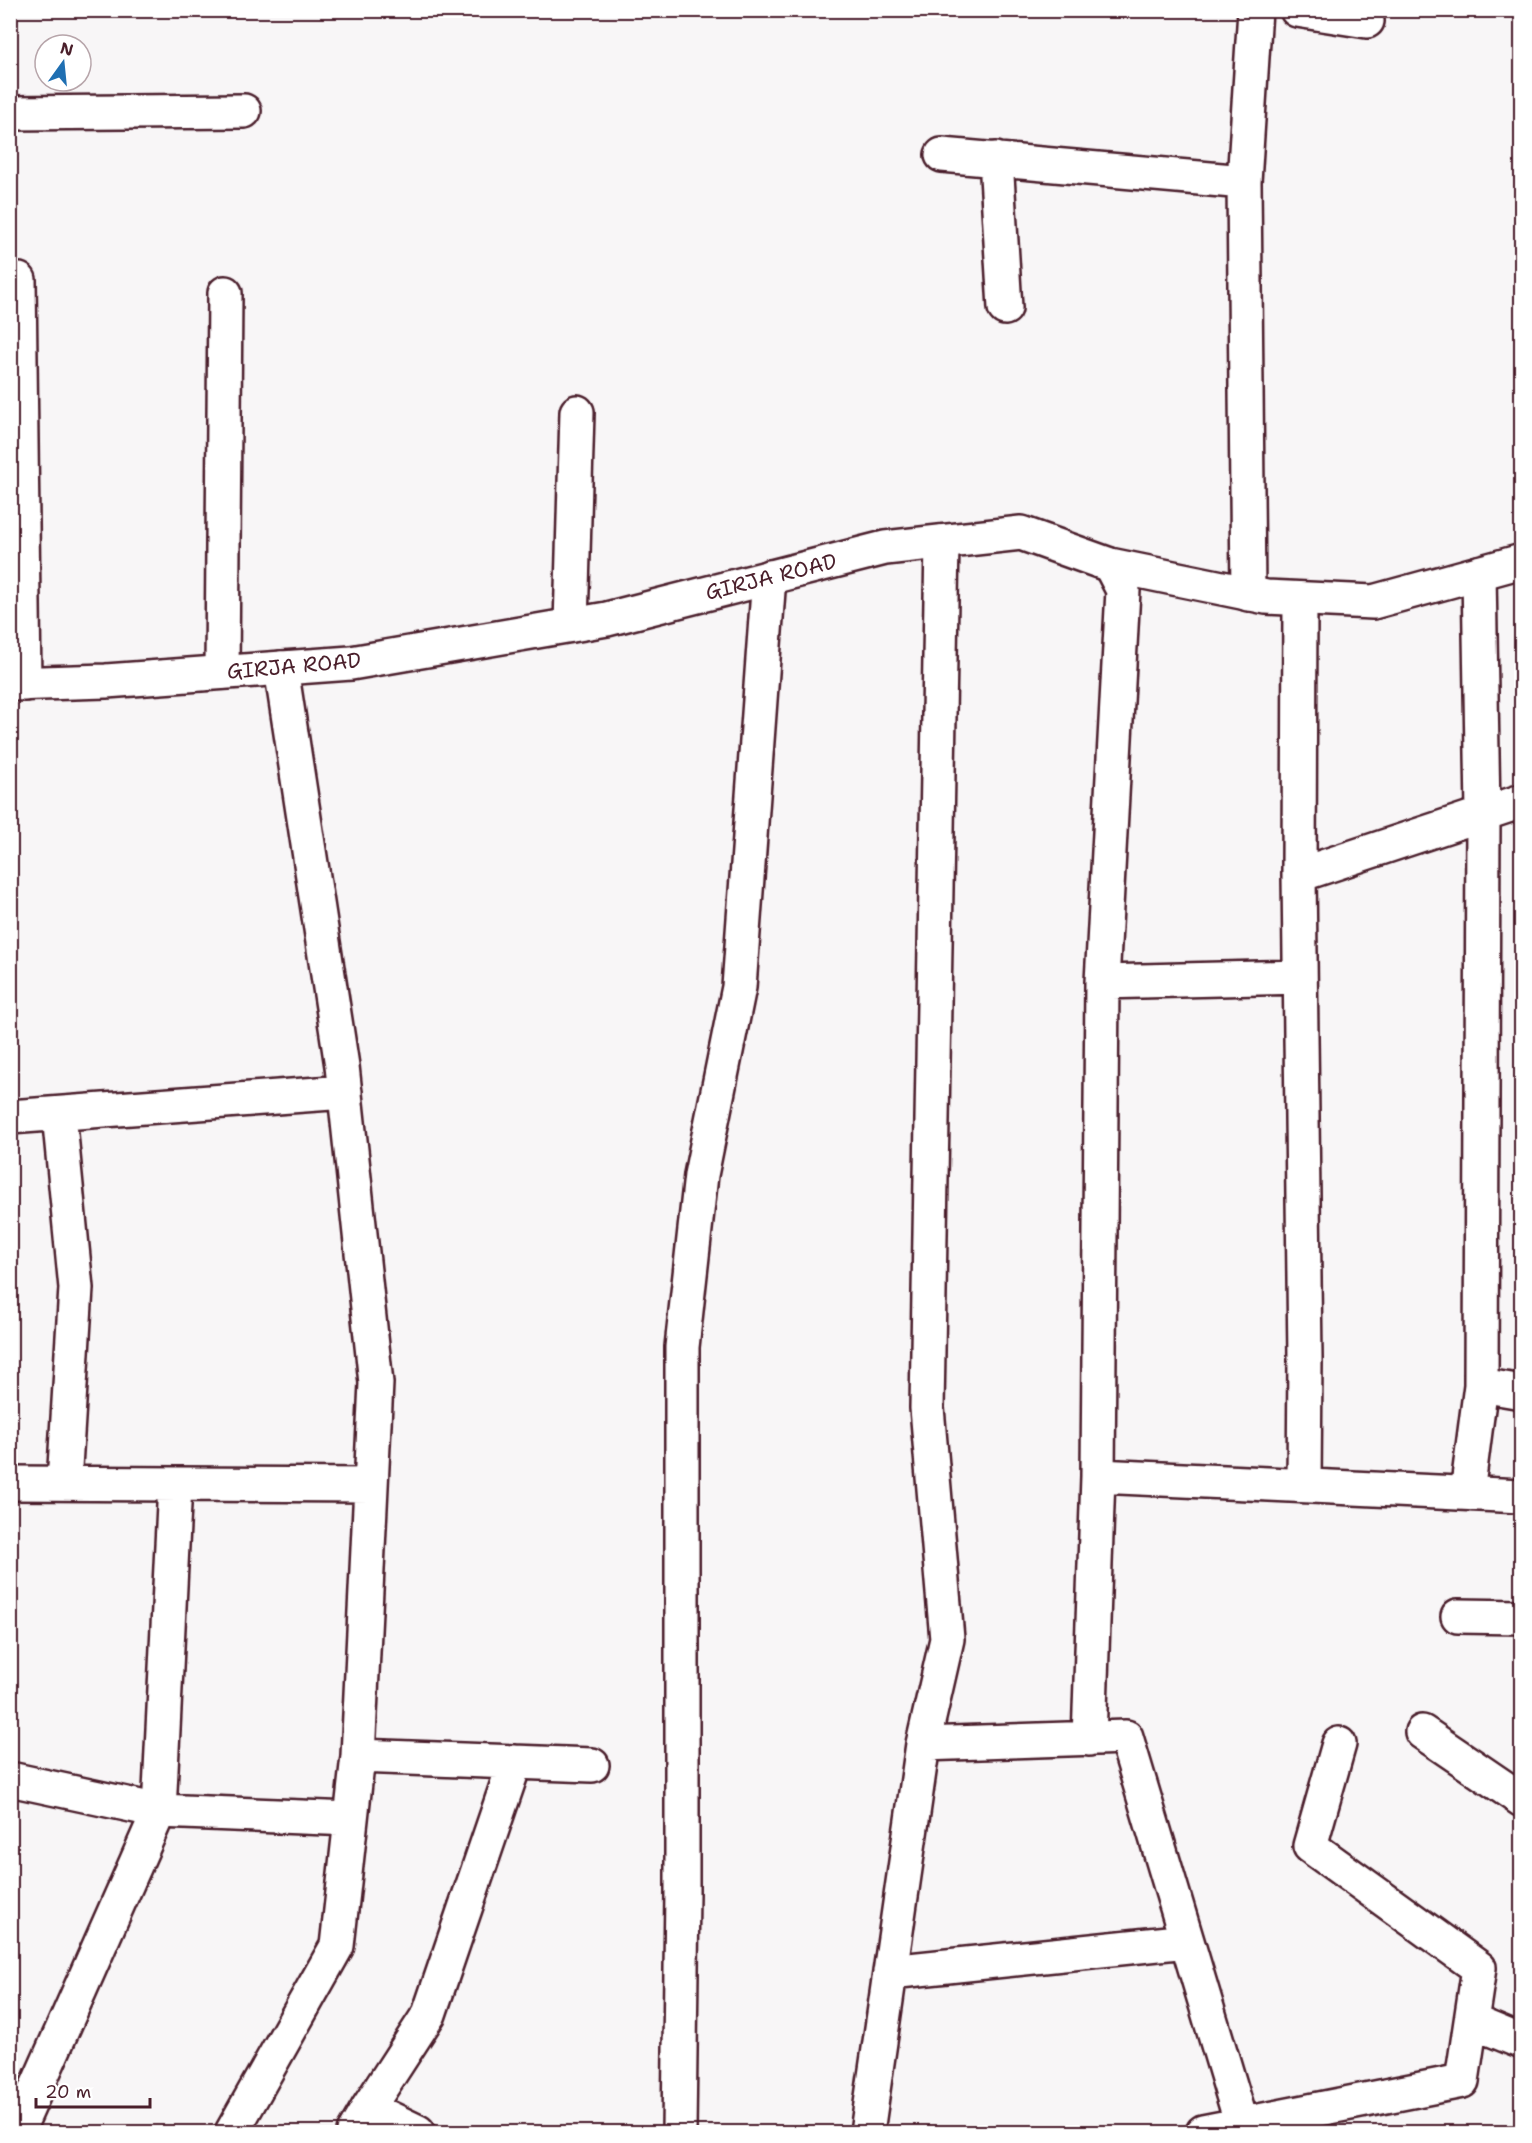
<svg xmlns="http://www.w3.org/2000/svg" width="1532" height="2143" font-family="'Shantell Sans',sans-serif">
<rect width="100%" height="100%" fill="#f8f6f7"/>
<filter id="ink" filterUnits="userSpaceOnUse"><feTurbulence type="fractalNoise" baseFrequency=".0167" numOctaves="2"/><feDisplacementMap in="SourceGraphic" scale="12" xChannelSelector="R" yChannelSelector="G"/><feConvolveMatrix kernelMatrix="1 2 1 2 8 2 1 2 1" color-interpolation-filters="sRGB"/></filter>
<g filter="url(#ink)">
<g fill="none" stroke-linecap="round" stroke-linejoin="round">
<g stroke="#4a1f2b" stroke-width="38">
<path id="minor" d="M1297,10L1367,21
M10,113L244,111
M942,155L1244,182
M996,159L1005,308
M10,280H19L24,684
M1110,565L1123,590L1102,982L1300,977
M1248,594L1244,182L1255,10
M571,625L577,412
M222,672L225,293
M1299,875L1300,599
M1102,982L1098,1476L1522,1496
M59,1114L76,1288L64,1483
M10,1117L345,1092
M1481,1385L1522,1392
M10,1483L371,1485
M1304,1485L1305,1359L1299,875L1522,801
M1467,1493L1481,1385L1483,813L1479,573
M1458,1616L1522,1617
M1422,1732L1522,1800
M1089,1739L1098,1476
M923,1744L1126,1737L1242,2125
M358,1756L592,1765
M10,1779L159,1811L351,1819
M890,1972L1187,1941
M1471,2021L1522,2042
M17,2132L159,1811L175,1484
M232,2132L337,1946L358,1756L376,1383L342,1066L281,668
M354,2132L368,2108
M418,2132L368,2108L429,2014L515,1762
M679,2132L682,1891V1347L701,1175L739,987L769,577
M867,2132L923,1744L947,1639L927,1408L942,542
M1203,2132L1462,2081L1479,1968L1310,1846L1339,1744"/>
</g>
<g stroke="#4a1f2b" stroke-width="38">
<path id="secondary" d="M10,684L106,681L351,663L607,619L885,548L1021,533L1110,565L1266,597L1373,602L1522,561"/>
</g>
<use href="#minor" stroke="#fff" stroke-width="33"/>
<use href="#secondary" stroke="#fff" stroke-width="33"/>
</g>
</g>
<g text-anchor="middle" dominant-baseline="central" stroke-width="6" stroke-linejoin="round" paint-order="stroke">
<g font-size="21" fill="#4a1f2b" stroke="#fff">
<text transform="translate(771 577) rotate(-14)">GIRJA ROAD</text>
<text transform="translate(294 666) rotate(-5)">GIRJA ROAD</text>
</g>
</g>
<rect width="1532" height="2143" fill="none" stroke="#fff" stroke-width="36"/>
<rect x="18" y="18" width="1496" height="2107" fill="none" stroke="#4a1f2b" stroke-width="2" filter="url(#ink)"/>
<g transform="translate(63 63) rotate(15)"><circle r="28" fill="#ffffff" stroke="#b7a5aa" stroke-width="1.5"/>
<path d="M0-4.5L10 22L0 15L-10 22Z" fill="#1f6fb2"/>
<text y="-9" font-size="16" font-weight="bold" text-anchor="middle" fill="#4a1f2b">N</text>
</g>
<path d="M36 2098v9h114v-9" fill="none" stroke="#4a1f2b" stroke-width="3"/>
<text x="45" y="2098" font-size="18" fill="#4a1f2b" stroke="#ffffff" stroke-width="4.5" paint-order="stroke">20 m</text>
</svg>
